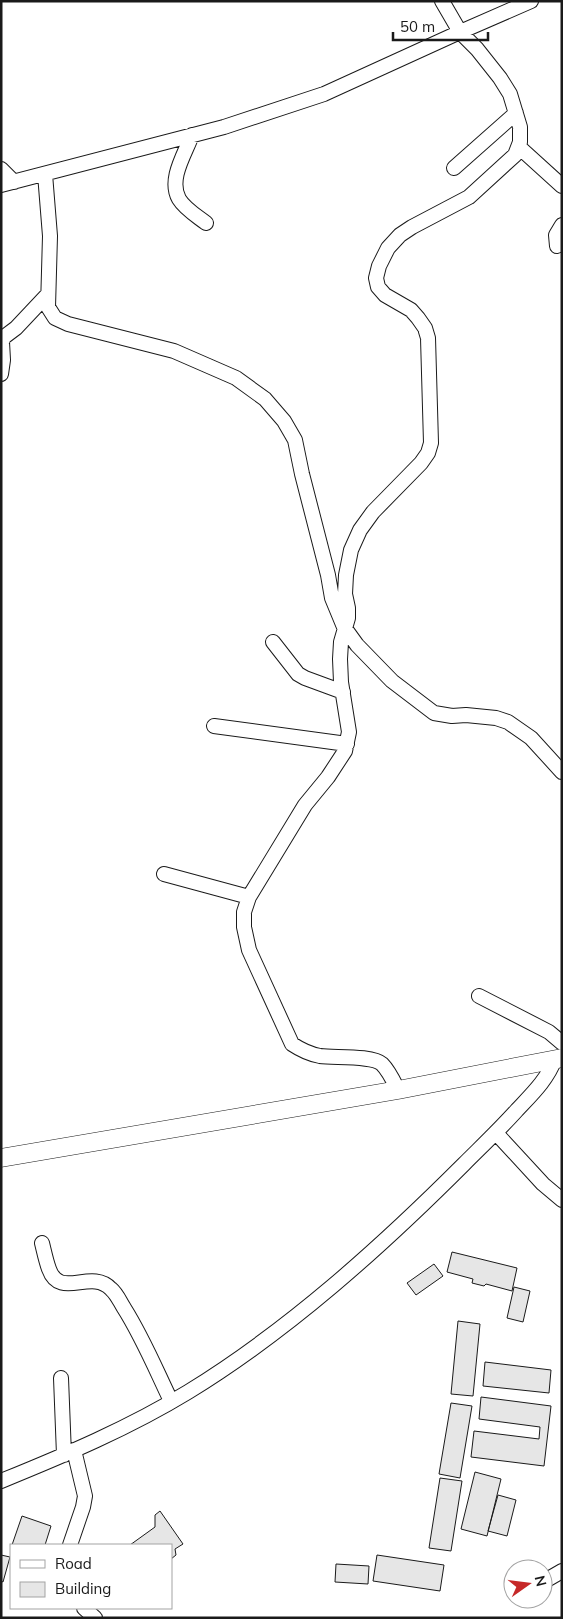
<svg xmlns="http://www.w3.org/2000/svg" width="563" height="1619" font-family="Mulish,sans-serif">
<rect width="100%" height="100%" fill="#fff"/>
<path fill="#e6e6e6" stroke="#1a1a1a" d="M452,1252L517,1268L512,1291L486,1284L484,1286L472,1283L473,1279L447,1272Z
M434,1264L443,1276L416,1295L407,1283Z
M514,1287L530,1291L523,1322L507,1318Z
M458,1321L480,1324L473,1396L451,1394Z
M485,1362L551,1370L549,1393L483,1386Z
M481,1397L551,1406L544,1466L471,1457L474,1431L539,1439L540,1427L479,1419Z
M451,1403L472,1406L460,1478L439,1474Z
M475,1472L501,1479L487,1536L461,1529Z
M440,1478L462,1481L451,1551L429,1548Z
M498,1495L516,1500L507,1536L488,1531Z
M160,1511L183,1544L175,1549L176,1555L171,1559V1545H130L155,1527V1515Z
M22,1516L51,1526L45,1545H12Z
M1,1555L10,1557L3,1582L1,1581Z
M377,1555L444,1565L440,1591L373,1581Z
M336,1564L369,1566L368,1584L335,1582Z"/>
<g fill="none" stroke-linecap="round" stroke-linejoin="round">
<g stroke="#1a1a1a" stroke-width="16">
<path id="minor" d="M192,135C185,154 168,179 179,199C185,209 197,216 206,223
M519,147L562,186
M454,168L516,113
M1,169L14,182
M45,174L50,236L48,307L55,318L68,324L174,351L236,378L265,399L284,421L295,440L302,474L328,575L332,598L344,627L357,645L392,681L434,713L452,716L466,715L496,718L508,722L531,738L562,772
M1,185L224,127L324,94L460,32L531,1
M557,246L556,235L562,225
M1,374L3,360L2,342L4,337L16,328L48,294
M273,642L298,674L305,678L343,692
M214,726L347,744
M164,874L249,897
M479,996L549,1032L562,1043
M398,1090C394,1082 389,1071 382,1064C372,1055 334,1058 320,1056C309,1054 301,1050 292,1044L249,950L244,927V912L249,897L305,805L328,777L345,751L349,732L341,682L340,659L341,642L348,618V608L345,594L346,575L351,550L360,530L373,512L421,463L428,453L431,443L428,338L425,328L418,318L411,310L385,295L378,287L376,278L379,266L388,248L400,235L412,227L469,197L515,155L520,142V127L510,94L500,78L477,49L460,32L442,1
M496,1133L543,1184L562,1200
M42,1243C44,1251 46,1261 49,1269C60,1300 91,1268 111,1289C117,1294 120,1302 124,1308C143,1338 156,1370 171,1401
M61,1378L64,1455
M1,1481C65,1455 129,1428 188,1392C289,1330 381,1247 464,1164C482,1146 500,1129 517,1110C532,1094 547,1080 555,1059
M70,1545L83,1507L85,1496L74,1450
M543,1582L562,1571
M84,1608L95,1618"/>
</g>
<g stroke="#1a1a1a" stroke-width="19">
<path id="major" d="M1,1158L398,1090L562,1058"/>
</g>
<use href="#minor" stroke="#fff" stroke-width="14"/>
<use href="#major" stroke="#fff" stroke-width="18"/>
</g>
<rect width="563" height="1619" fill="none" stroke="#1a1a1a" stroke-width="5"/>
<rect x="10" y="1544" width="162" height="65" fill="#ffffff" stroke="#a3a3a3"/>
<rect x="20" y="1560" width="25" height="8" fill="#ffffff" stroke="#a3a3a3"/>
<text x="55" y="1569" font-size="15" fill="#1a1a1a">Road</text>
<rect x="20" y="1582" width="25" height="15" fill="#e6e6e6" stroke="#a3a3a3"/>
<text x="55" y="1594" font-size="15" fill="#1a1a1a">Building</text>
<g transform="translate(528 1584) rotate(76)"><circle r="24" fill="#ffffff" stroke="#a3a3a3"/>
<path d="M0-4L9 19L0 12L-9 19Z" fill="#c62828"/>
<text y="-8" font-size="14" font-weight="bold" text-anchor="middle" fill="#1a1a1a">N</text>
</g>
<path d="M393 32v8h95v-8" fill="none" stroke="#1a1a1a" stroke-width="2.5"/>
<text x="400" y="32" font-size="15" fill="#1a1a1a" stroke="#ffffff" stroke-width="4" paint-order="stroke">50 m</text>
</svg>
